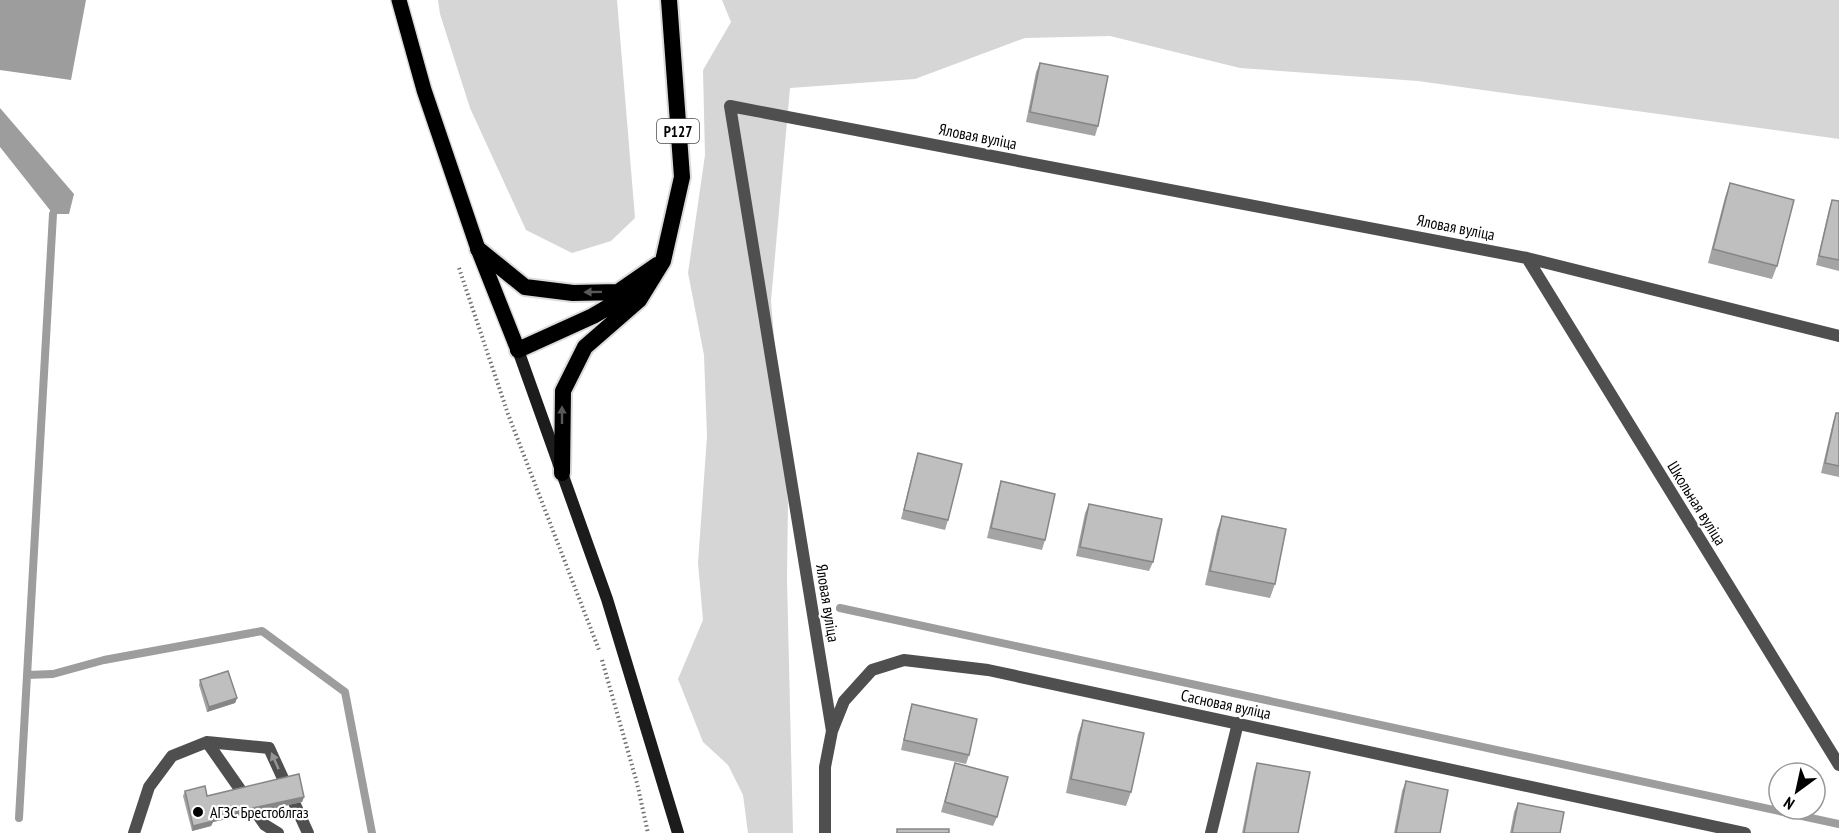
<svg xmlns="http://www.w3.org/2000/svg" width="1839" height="833" font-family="'PT Sans Narrow',sans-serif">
<rect width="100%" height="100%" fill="#fff"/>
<path fill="#d6d6d6" d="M438,0H617L635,218L611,241L572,253L526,230L470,108L440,14Z
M722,0H1839V139L1418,81L1240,68L1110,36L1025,38L915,79L790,88L771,301L788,503L787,579L793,833H748L743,795L728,765L703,742L678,679L703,620L698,563L707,436L704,355L688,273L705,155L703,70L731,22Z"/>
<path fill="#9d9d9d" d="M0,0H86L71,80L0,70Z
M0,108L74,194L69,214H53L0,147Z"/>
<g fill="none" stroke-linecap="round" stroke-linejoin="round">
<path stroke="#9d9d9d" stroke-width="8" d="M840,608L1839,824
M27,675L53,674L104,660L262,631L345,692L372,833
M19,818L53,214"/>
<g stroke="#dbdbdb" stroke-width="18">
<path id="primary" d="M399,0L424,90L478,249L518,350"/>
</g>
<g stroke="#dbdbdb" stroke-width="20">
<path id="trunk" d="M478,249L525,287L573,293L618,292L657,265
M518,350L593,316L634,292
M562,473L563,391L585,347L639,300L663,261L682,177L669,0"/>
</g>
<path stroke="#717171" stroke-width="4" stroke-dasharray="1.5 3" stroke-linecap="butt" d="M459,268L508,414L599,650
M602,660L637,783L648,833"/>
<path stroke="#4f4f4f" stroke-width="12" d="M207,742L265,825L278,833
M134,833L149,787L172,756L207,742L269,748L308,833
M1211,833L1238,723"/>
<path stroke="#4f4f4f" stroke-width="12" d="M1527,258L1839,765
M832,731L730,106L1527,258L1839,336
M825,833V767L832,731L844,701L872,670L904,660L988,670L1745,833"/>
<path stroke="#1c1c1c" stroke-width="12" d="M518,350L607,599L678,833"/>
<use href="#primary" stroke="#000" stroke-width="15"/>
<use href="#trunk" stroke="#000" stroke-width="16"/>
</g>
<path fill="#a4a4a4" d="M1040,63L1098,126L1095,136L1026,122L1036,72Z
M1730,183L1777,266L1772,279L1708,263L1725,197Z
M1832,200L1839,201V271L1816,265L1829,209Z
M1836,413H1839V477L1821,473L1833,422Z
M918,453L948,520L945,530L901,519L915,462Z
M1001,481L1045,540L1042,550L987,538L998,491Z
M1089,504L1153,562L1149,571L1076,556L1085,513Z
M1222,516L1275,584L1270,598L1205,585L1217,530Z
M200,680L237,698L235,703L207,712L199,685Z
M912,704L969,755L966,764L901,750L909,714Z
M1083,720L1131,792L1126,806L1066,793L1078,734Z
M955,763L997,817L993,826L941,812Z
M1257,763L1298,833H1242L1254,772Z
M1406,781L1440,833H1394L1402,791Z
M185,791L207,796L304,797L302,802L213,822L211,826L192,831L183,796Z
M1518,803L1560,833H1510L1514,812Z"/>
<path fill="#868686" d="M237,698L235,703L207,712L209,707Z
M304,797L302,802L213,822L211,826L192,831L193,826L212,817Z"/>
<path fill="#bfbfbf" stroke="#868686" stroke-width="1.5" d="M1040,63L1108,76L1098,126L1030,112Z
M1730,183L1794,200L1777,266L1713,249Z
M1832,200L1839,201V260L1819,256Z
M1836,413H1839V466L1825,463Z
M918,453L962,464L948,520L904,510Z
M1001,481L1055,494L1045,540L991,528Z
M1089,504L1162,519L1153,562L1080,547Z
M1222,516L1286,529L1275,584L1210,571Z
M228,671L237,698L209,707L200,680Z
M912,704L977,719L969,755L904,740Z
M1083,720L1144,733L1131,792L1071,779Z
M955,763L1008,777L997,817L945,802Z
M1257,763L1310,772L1298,833H1244Z
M299,774L304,797L212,817L213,821L193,826L185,791L205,786L207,796Z
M1406,781L1448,790L1440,833H1396Z
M1518,803L1564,812L1560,833H1512Z
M897,829H949V833H897Z"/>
<defs><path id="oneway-solid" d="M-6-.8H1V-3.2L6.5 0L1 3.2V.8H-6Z" transform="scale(1.5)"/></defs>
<g fill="#595959">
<use href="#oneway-solid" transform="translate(593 292) rotate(179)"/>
<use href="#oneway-solid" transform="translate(562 415) rotate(-90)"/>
</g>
<use fill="#959595" href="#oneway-solid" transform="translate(275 761) rotate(-114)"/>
<circle fill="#000" stroke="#fff" stroke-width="2" cx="198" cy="812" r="6"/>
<g text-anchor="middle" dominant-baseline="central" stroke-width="4.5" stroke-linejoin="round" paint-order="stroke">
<rect fill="#fff" stroke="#4c4c4c" stroke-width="1.5" x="657" y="119" width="42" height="24" rx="4.5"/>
<g font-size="15" font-weight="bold" fill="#000">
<text x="678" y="131">Р127</text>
</g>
<g font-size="16" fill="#000" stroke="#fff">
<text transform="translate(978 136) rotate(11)">Яловая вуліца</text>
<text transform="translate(1456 227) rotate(11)">Яловая вуліца</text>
<text transform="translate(1697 503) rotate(58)">Школьная вуліца</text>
<text transform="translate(828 603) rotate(81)">Яловая вуліца</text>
<text transform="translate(1226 704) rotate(12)">Сасновая вуліца</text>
</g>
<g font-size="16" fill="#000" stroke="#fff" text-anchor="start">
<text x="210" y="812">АГЗС Брестоблгаз</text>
</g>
</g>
<g transform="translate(1797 791) rotate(213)"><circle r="28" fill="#ffffff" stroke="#999999" stroke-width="1.5"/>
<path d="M0-4.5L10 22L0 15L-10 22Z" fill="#000000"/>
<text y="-9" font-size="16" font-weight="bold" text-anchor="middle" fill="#000000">N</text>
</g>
</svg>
